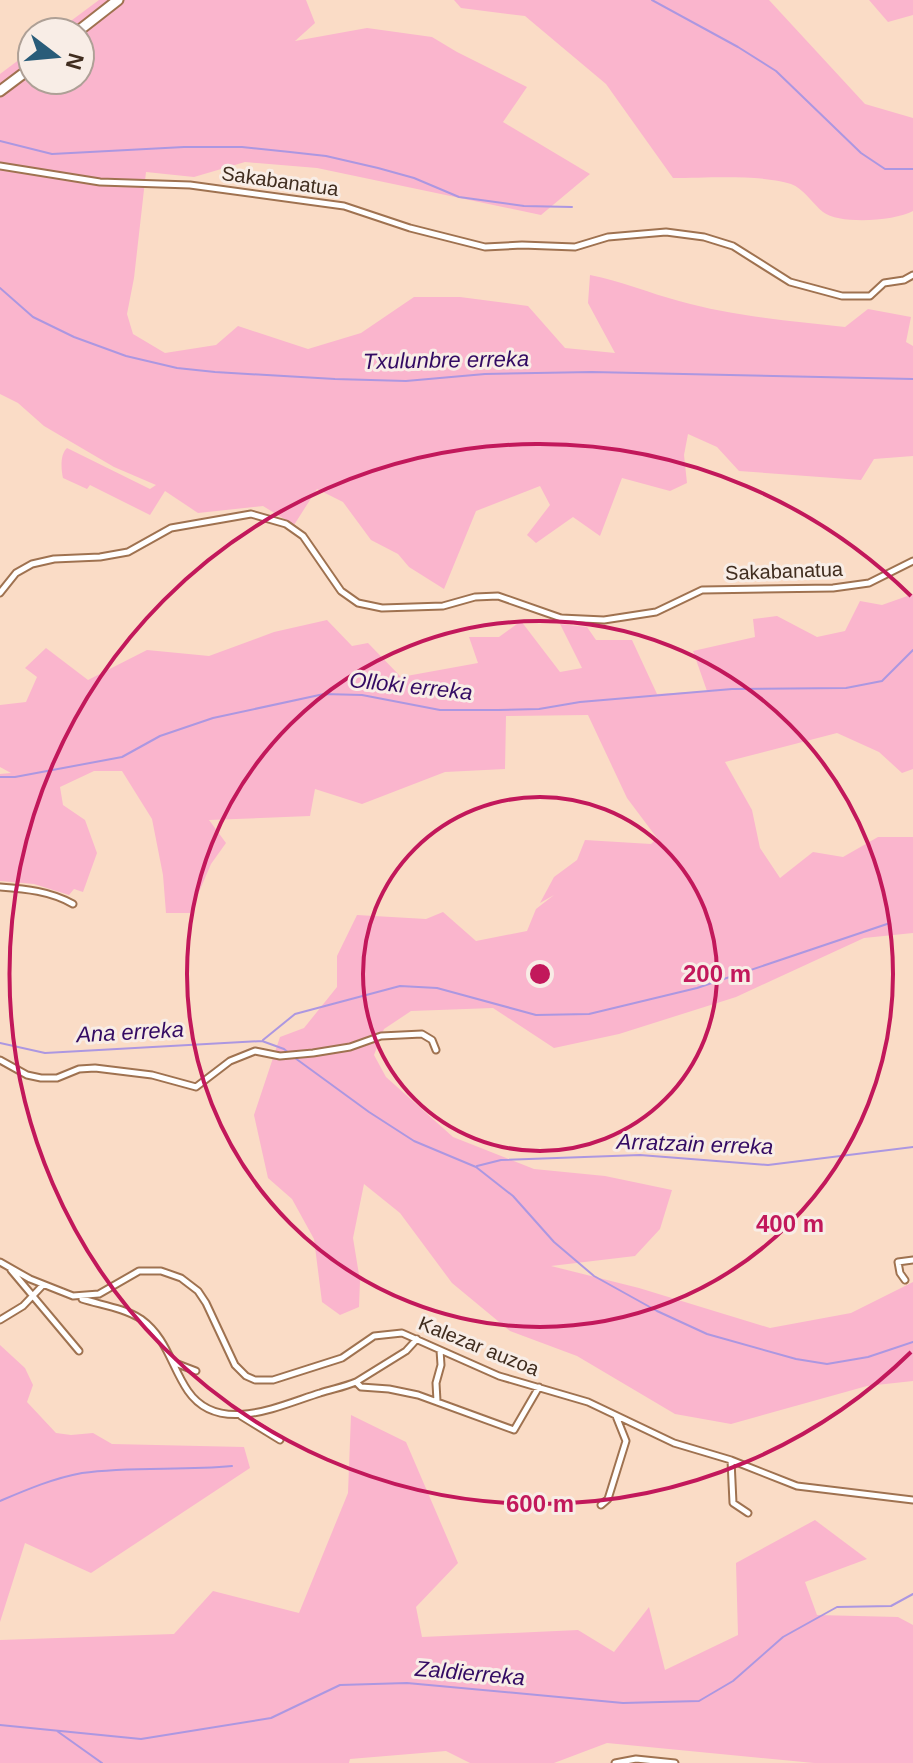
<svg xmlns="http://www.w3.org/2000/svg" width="913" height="1763" font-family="Arial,sans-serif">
<rect width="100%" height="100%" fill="#fadcc6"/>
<path fill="#fab5cd" d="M99,0H306L315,23L295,41L367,28L432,37L457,52L527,87L503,122L590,174L541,215L317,168L245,162L194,177L146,172L134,278L127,314L133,334L165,353L216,345L238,326L308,349L361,333L414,297H460L528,306L565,348L615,353L588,303L590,275C621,281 649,293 679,301C732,316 790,321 845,327L868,309L911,317L906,342L913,346V456L874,459L861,480L739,471L717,447L688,434L684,455L687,483L670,491L622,478L600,536L573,517L536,543L527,535L550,505L540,486L476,511L444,589L409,567L398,554L371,540L343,502L317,489L294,525L263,506L198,513L165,491L150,515L90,485L87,489L63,478C61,469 60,454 67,448L150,489L156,485L114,467L44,426L18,403L0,394V74L32,50V80H80V32H56Z
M454,0H769L865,104L913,118V211C895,221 840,225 823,212C813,204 803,188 791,184C760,174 706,178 673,178L606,84L525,16L461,8Z
M869,0H913V15L888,22Z
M913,594V769L902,773L879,752L837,733L725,762L752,810L760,848L780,878L813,852L843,857L878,837H913V933L864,938L736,997L619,1034L554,1048L493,1008L411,1011L384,1029L374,1055L386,1077L453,1137L534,1169L605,1176L672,1190L660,1229L635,1256L551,1266L639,1288L770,1328L851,1313L913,1282V1381L867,1386L731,1424L675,1414L577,1356L510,1331L452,1283L400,1213L364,1184L353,1238L360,1281L359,1307L340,1315L322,1302L314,1239L292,1199L268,1178L254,1115L280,1037L304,1028L337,987V956L357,915L426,919L443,912L476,941L527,931L536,909L554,895L540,903L554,877L577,860L585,840L651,844L657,838L627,798L588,715L506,716L505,769L445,772L362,804L315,789L310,816L209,820L226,843L211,864L190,913H166L163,875L152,819L122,771H94L60,787L63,805L85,820L97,853L83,892L74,889L69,895L34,884L0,881V774L11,773L0,767V705L26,702L37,677L25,668L46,648L88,680L147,650L209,656L274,632L327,620L352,646L368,643L401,677L478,663L469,637H499L521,621L560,672L582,668L560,624L587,627L596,640H632L657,694L707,691L693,651L755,637L753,619L777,616L817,637L845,631L860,601L882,605Z
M0,1345L25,1368L33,1385L27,1402L56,1433L71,1435L93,1433L112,1444L244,1447L250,1468L91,1573L25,1543L0,1622Z
M351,1415L406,1442L458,1563L416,1607L422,1637L578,1630L614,1652L649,1607L665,1670L738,1635L736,1563L815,1520L867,1559L805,1582L817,1615L898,1617L913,1625V1763H814L607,1743L554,1763H470L446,1751L350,1759L349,1763H0V1640L174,1634L213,1591L299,1613L348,1493Z"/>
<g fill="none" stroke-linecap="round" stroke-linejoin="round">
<path stroke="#ac97e1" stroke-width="2" d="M652,0L738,47L776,71L861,153L885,169H913
M0,141L52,154L184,147H242L290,152L326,156L378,168L414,178L459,197L524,206L572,207
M0,288L33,317L74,337L126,356L177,368L215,372L335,379L406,381L485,374L592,372L913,379
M0,777H15L122,757L160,736L213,718L324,694L362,695L440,710H498L539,709L580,702L732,689L846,688L882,681L913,650
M263,1040L295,1014L400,986L437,988L536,1015L589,1014L697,988L890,923
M0,1043L45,1053L262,1041L284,1049L290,1054
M295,1058L369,1112L414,1141L476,1167L513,1196L554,1242L594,1276L657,1311L707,1334L796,1359L827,1364L868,1357L913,1342
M477,1166L501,1160L640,1155L768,1165L913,1147
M0,1501C26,1490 54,1478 82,1473C132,1466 182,1471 232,1466
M0,1725L141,1739L271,1718L340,1685L407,1683L623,1703L699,1701L733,1681L783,1637L837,1607L891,1606L913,1594
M57,1731L102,1763"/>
<g stroke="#9f7250" stroke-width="9">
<path id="minor" d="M0,166L100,182L190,185L344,206L410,228L485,247L522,245L575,247L608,237L666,232L704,237L733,246L790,282L842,296H870L884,283L904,280L913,275
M0,593L16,573L32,564L54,559L100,557L128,552L171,528L251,514L286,524L303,536L341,591L358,603L382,608L443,606L475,597L498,596L561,618L604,620L656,612L702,590L833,588L869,583L913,561
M0,887C26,889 50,891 73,904
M0,1060L27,1075L41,1078H57L79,1069L95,1068L152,1075L196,1087L230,1061L255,1051L280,1056L313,1053L350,1047L381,1036L422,1034L432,1040L436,1050
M0,1262L30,1279L73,1296L99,1294L139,1271H161L181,1278L198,1291L206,1303L235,1365L246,1376L255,1380H273L342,1358L374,1336L402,1333L499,1376L588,1402L674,1443L731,1460L797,1486L913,1500
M11,1270L79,1351
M905,1280L900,1273L898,1262L913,1260
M82,1299C101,1305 124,1308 141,1319C167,1338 171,1366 188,1391C219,1436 281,1405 320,1393C332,1389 344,1387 356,1382L361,1387L389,1389L418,1395L514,1430L539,1387
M0,1320L23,1306L43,1285
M175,1363L196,1371
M356,1382L406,1351L417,1339
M437,1401L436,1383L441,1365L440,1350
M241,1416L280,1440
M731,1460L733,1503L748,1513
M601,1505L608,1499L626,1441L616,1416
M615,1763L636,1759L675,1763"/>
</g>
<g stroke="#9f7250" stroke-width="13">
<path id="trunk" d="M77,32L118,0
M0,91L32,67"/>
</g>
<use href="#minor" stroke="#fff" stroke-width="5"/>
<use href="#trunk" stroke="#fff" stroke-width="9"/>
</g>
<g fill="none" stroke="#c2185b" stroke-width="4">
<circle cx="540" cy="974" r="177"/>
<circle cx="540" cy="974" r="353"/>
<path d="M911 1352A530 530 0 1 1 911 596"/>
</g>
<g text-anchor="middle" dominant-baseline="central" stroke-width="6" stroke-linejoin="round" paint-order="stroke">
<g font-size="20" fill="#402d1f" stroke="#f8ede6">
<text transform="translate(280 181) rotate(8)">Sakabanatua</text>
<text transform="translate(784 571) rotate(-2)">Sakabanatua</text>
<text transform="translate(479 1346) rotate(22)">Kalezar auzoa</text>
</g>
<g font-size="22" font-style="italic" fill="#330b63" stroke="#f8ede6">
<text transform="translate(446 360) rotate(-1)">Txulunbre erreka</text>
<text transform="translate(411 686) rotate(6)">Olloki erreka</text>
<text transform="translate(130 1032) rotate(-3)">Ana erreka</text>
<text transform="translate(695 1144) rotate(2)">Arratzain erreka</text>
<text transform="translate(470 1673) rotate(5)">Zaldierreka</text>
</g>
</g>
<circle cx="540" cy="974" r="12" fill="#c2185b" stroke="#f8ede6" stroke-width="4"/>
<g font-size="24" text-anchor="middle" font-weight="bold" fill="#c2185b" stroke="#f8ede6" stroke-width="6" stroke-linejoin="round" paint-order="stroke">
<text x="717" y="982">200 m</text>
<text x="790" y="1232">400 m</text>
<text x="540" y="1512">600 m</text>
</g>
<g transform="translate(56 56) rotate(106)"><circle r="38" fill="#f8ede6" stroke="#aea096" stroke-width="2"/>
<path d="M0-6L14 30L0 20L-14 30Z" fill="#295c79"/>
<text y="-12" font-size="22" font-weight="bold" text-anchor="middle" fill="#402d1f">N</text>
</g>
</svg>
